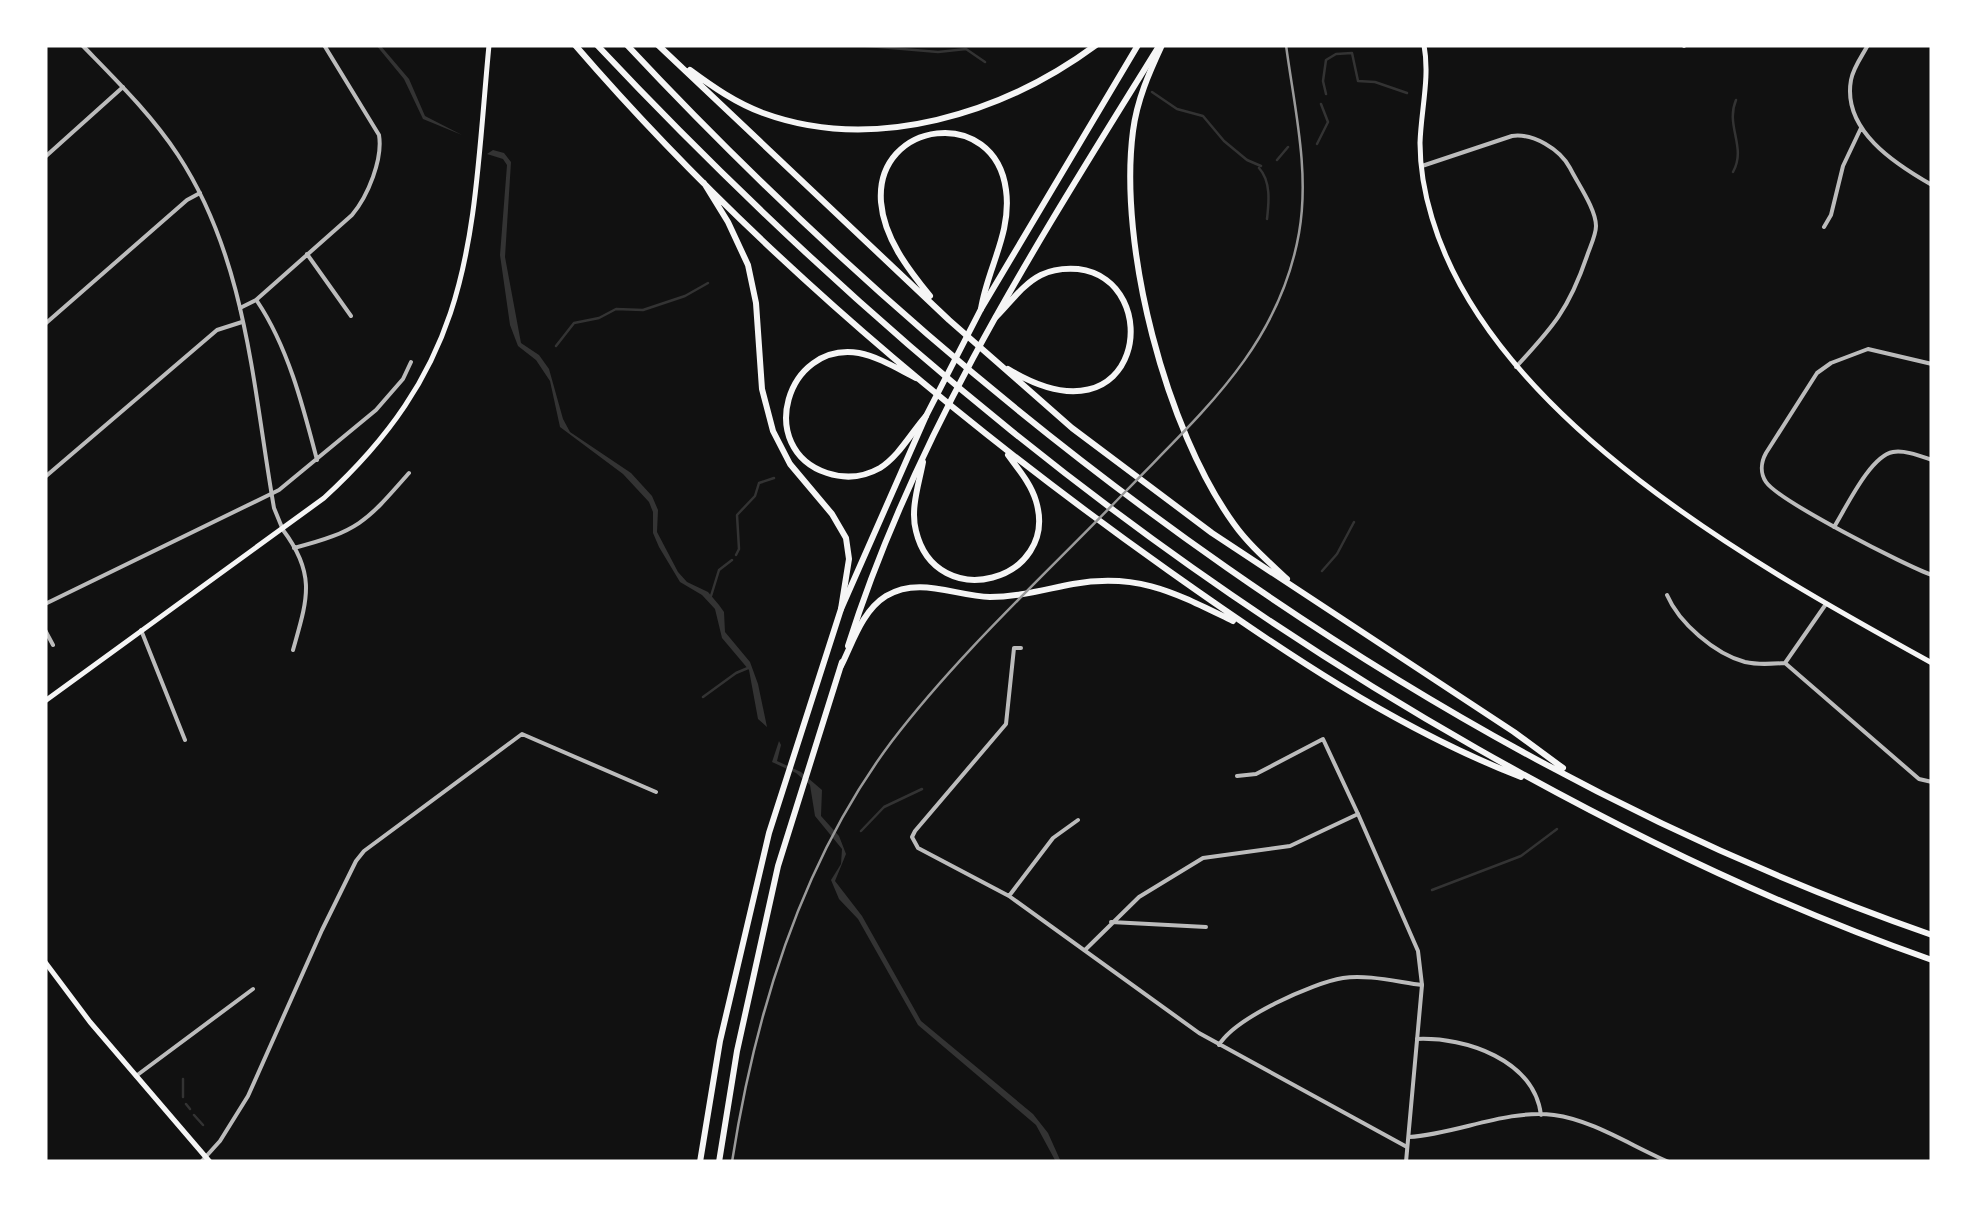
<svg xmlns="http://www.w3.org/2000/svg" width="1977" height="1207" font-family="'Alegreya Sans',sans-serif">
<rect width="100%" height="100%" fill="#111"/>
<path fill="#333" d="M376,45H380L409,79L425,116L462,135L423,119L404,79Z
M493,150L504,153L511,162L505,257L521,343L539,355L549,369L563,419L570,432L631,473L652,496L658,510L657,532L678,572L687,582L708,592L719,605L724,612L725,632L750,662L758,684L767,727L758,719L749,670L722,638L715,609L702,595L680,582L659,547L653,533V512L649,502L623,474L560,427L550,381L536,360L518,346L510,325L500,255L507,165L503,159L487,154Z
M779,741L781,745L777,761L801,772L822,790L821,816L839,836L846,854L835,881L862,916L921,1021L1033,1114L1048,1133L1061,1162H1056L1036,1125L918,1025L858,919L839,899L831,880L841,864L842,849L815,816L810,785L796,773L772,762Z"/>
<g fill="none" stroke-linecap="round" stroke-linejoin="round">
<path stroke="#333" stroke-width="2.5" d="M856,45L938,52L966,49L985,62
M1152,92L1177,109L1203,116L1224,141L1247,160L1261,166
M1326,94L1323,81L1326,60L1336,54L1352,53L1358,81L1375,82L1407,93
M1317,144L1328,122L1321,104
M1277,160L1288,147
M1259,168C1271,181 1269,202 1267,219
M1733,172C1747,147 1725,126 1736,100
M556,346L574,323L599,318L616,309L643,310L685,296L708,283
M736,555L739,549L737,515L755,496L759,483L774,478
M1322,571L1337,554L1354,522
M711,596L719,570L732,560
M703,697L736,673L748,668
M861,831L884,807L922,789
M1432,890L1521,856L1557,829
M183,1097V1079
M186,1104L190,1109
M194,1115L203,1125"/>
<path stroke="#bcbcbc" stroke-width="4" d="M1868,45C1862,56 1853,68 1851,80C1842,130 1895,164 1932,185
M1684,46L1685,45
M45,157L123,87
M1422,166L1512,136C1533,133 1560,149 1570,168C1578,184 1596,209 1596,226C1596,235 1590,247 1587,256C1569,309 1553,327 1516,367
M1824,227L1831,215L1843,166L1861,128
M307,254L351,316
M257,301C288,347 303,406 317,460
M240,308L256,300L352,215C368,196 383,159 379,135L324,45
M45,324L187,200L200,193
M1932,364L1868,349L1831,363L1817,373L1766,453C1761,462 1760,473 1766,482C1779,501 1906,566 1932,575
M45,477L217,330L242,322
M1834,527C1846,508 1870,456 1893,452C1905,450 1920,456 1932,460
M283,530C317,575 307,600 293,650
M294,548C359,531 366,522 409,473
M1667,595C1679,623 1715,654 1745,662C1758,665 1771,664 1785,663
M45,604L279,490L376,410L403,379L411,362
M1826,604L1785,663L1919,779L1932,782
M45,630L53,645
M141,630L185,740
M1021,648H1014L1006,724L915,831L912,837L918,848L1009,896L1199,1033L1407,1147
M1009,896L1053,838L1078,820
M1111,922L1206,927
M1085,950L1139,897L1203,858L1290,846L1358,814L1323,739L1256,774L1237,776
M1417,1039C1466,1037 1534,1060 1541,1115
M1219,1045C1235,1018 1312,983 1343,978C1366,974 1398,982 1422,985
M136,1076L253,989
M1409,1137C1457,1134 1506,1109 1554,1115C1593,1120 1633,1147 1669,1162
M201,1162L220,1141L248,1096L322,930L356,861L364,851L522,734L656,792"/>
<path stroke="#bcbcbc" stroke-width="4" d="M82,45C116,80 151,114 178,155C247,260 253,388 274,508L283,530
M1358,814L1418,951L1422,985L1406,1162"/>
<path stroke="#f5f5f5" stroke-width="5" d="M1424,45C1430,78 1421,110 1420,143C1420,168 1425,195 1432,218C1492,420 1758,567 1932,663
M45,701L324,498C477,358 471,237 489,45
M45,962L90,1022L210,1162"/>
<path stroke="#f5f5f5" stroke-width="6" d="M848,646C916,430 1041,237 1159,46
M700,1162L720,1041L769,833L841,609L926,416L981,309L1138,45
M719,1162L737,1051L778,866L842,662"/>
<path stroke="#f5f5f5" stroke-width="6" d="M575,45C746,243 956,420 1169,571C1279,649 1395,728 1521,777
M597,45C858,322 1146,561 1478,749C1624,832 1774,905 1932,960
M627,45C983,425 1437,763 1932,935
M658,45L949,320L1072,428L1212,533L1514,732L1563,768
M1162,45C1149,73 1137,100 1133,131C1118,246 1166,430 1234,524C1249,545 1268,561 1287,579
M690,70C713,87 736,103 763,113C875,154 1004,113 1096,45
M704,183L728,222L748,265L756,303L762,389L773,431L790,464L832,514L846,538L849,559L841,609
M930,296C908,269 884,238 881,202C875,120 995,105 1006,190C1012,233 987,269 981,309
M996,317C1010,303 1023,284 1041,275C1053,269 1065,268 1078,269C1167,280 1143,451 1008,369
M916,378C898,369 879,357 859,353C786,341 755,449 827,473C845,479 864,477 880,468C899,456 911,433 926,416
M923,462C919,484 910,509 916,531C936,615 1060,581 1036,501C1031,484 1019,470 1008,455
M841,666C853,642 862,611 886,596C919,576 955,596 990,597C1019,597 1046,589 1073,584C1139,572 1177,594 1233,621"/>
<path stroke="#9a9a9a" stroke-width="2.5" d="M732,1162C755,1014 801,862 892,741C961,651 1046,574 1125,492C1201,413 1279,347 1299,233C1310,171 1294,106 1286,45"/>
</g>
<rect width="1977" height="1207" fill="none" stroke="#ffffff" stroke-width="95"/>
</svg>
